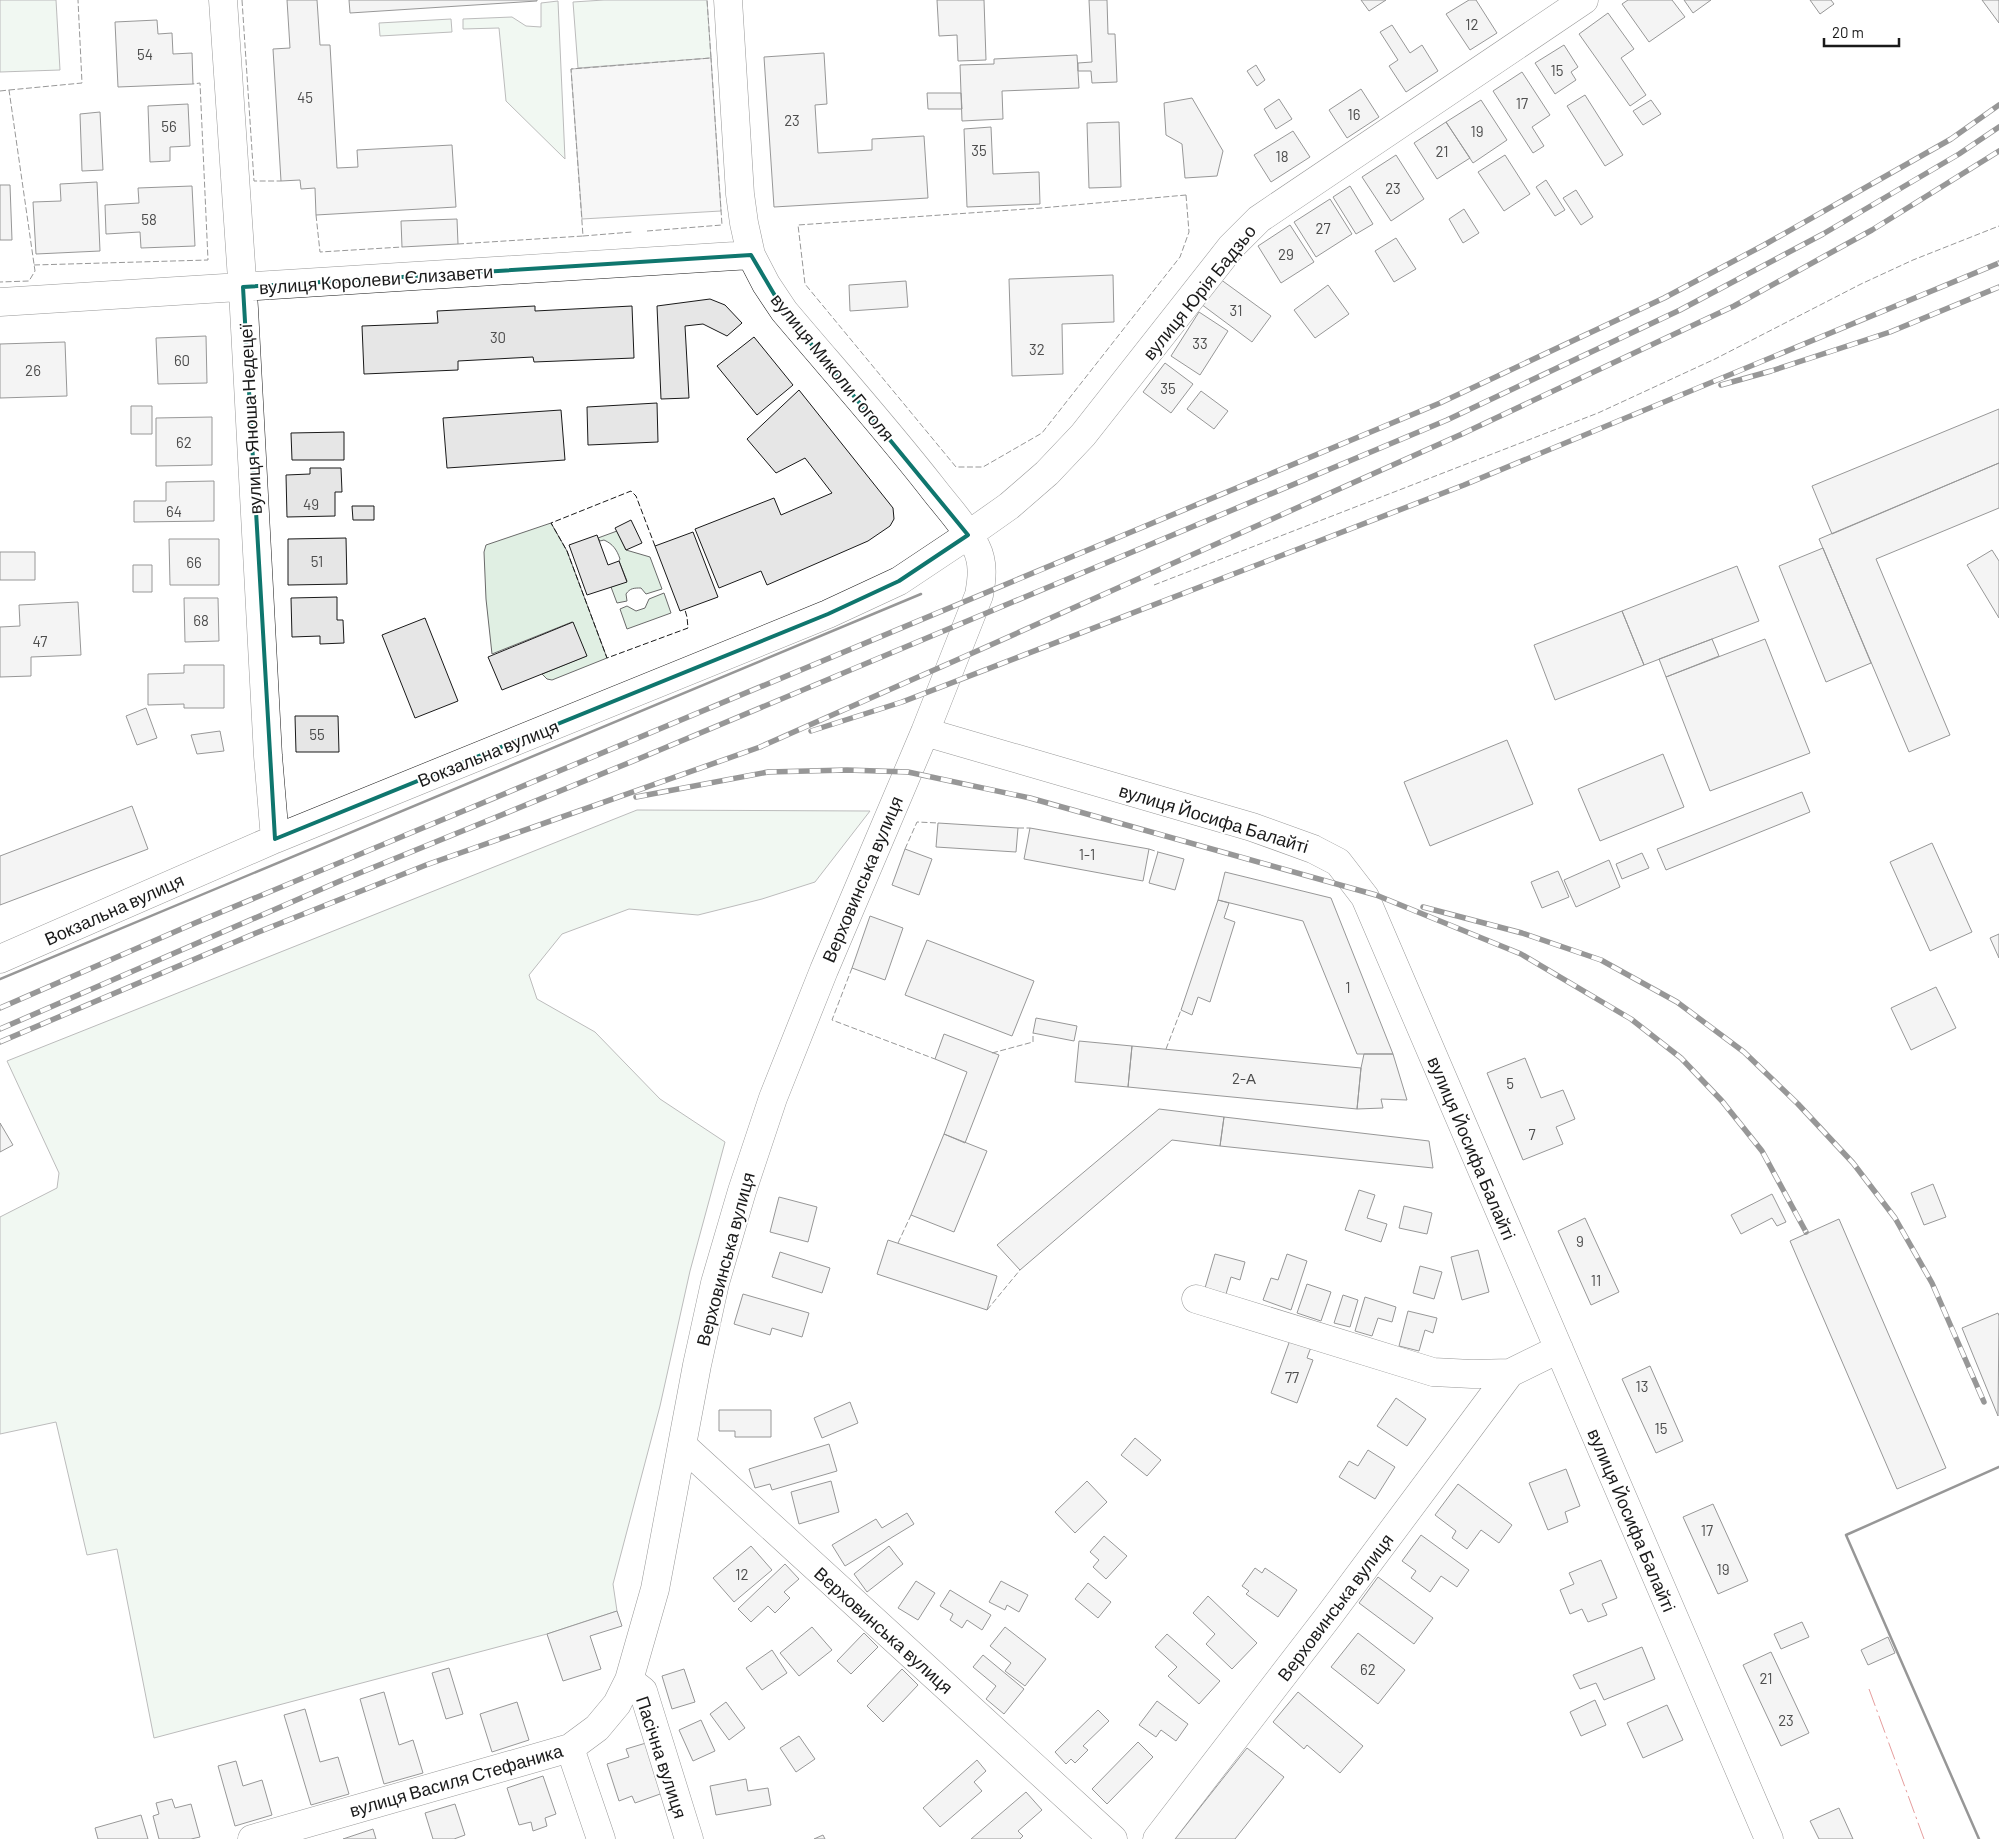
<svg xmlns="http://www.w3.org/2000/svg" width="1999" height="1839" font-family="Barlow,sans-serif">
<rect width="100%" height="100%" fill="#fff"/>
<path fill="#e0efe3" stroke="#6a6a6a" d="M0,0H56L60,70L0,72Z
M604,0H707L711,58L578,68L573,2Z
M558,1L565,159L506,101L499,28L463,29V19L512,17L526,26L541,27V3Z
M451,19L452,32L380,36L379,23Z
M551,523L567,551L607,658L552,680L547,679L542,674L586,656L572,622L492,654L486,599L484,552L486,545Z
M617,531L626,550L650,557L662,589L646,594L641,588C634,588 630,588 626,594L627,601L617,603L611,587L627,581L619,561L620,559C617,550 613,544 604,540L600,541L598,538Z
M664,593L671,613L627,629L620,609L627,606L636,611L645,608L649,599Z
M637,810L870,811L815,882L762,899L698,915L629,909L562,934L529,975L537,999L595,1032L660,1099L725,1142L690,1271L660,1406L613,1584L617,1611L547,1634L154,1738L117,1549L87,1555L56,1422L0,1434V1217L57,1188L59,1173L7,1061Z"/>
<path fill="#ededed" stroke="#6a6a6a" d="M711,58L721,211L582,219L571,69Z"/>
<path fill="#e6e6e6" stroke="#1a1a1a" d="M287,0H317L320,45H330L337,168L358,167L357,150L452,145L456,207L316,215L315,188L301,189L300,180L281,181L273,49L290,48Z
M349,0H537V1L350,13Z
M937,0H984L986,60L958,61L957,35L939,36Z
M1089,0H1107L1108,34H1115L1117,82L1092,83L1091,71H1078V63L1092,62Z
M1361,0H1386L1369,11Z
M1469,0H1476L1497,33L1470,50L1446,14Z
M1628,0H1672L1685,17L1649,42L1622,4Z
M1684,0H1711L1693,13Z
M1810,0H1831L1834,4L1820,14Z
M1982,0H1999V23Z
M1608,13L1634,49L1621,58L1646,95L1630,106L1579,34Z
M157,20L158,34L172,33L173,54L192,53L193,84L118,87L115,22Z
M1392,25L1410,53L1422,45L1438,71L1406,92L1389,66L1398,60L1380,32Z
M1564,45L1578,67L1571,72L1576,80L1555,94L1535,63Z
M824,53L827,104L815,105L818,153L872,150V139L924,136L928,198L774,207L764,57Z
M1077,55L1079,88L1002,91L1003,119L962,121L960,65L994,64V59Z
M1256,65L1265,80L1257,86L1247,71Z
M1522,72L1550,115L1532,127L1544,146L1533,153L1493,91Z
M1361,89L1379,117L1347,138L1329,110Z
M927,93H961L962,109H928Z
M1585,95L1623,155L1605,166L1567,106Z
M1192,98L1223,151L1217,176L1185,178L1182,144L1166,135L1164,103Z
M1279,99L1292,119L1276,129L1264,109Z
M1481,100L1507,140L1473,163L1446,122Z
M1651,100L1661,114L1643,125L1633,111Z
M188,104L190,146L170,147V161L150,162L148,106Z
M100,112L103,170L82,171L80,114Z
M1119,122L1121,187L1089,188L1087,123Z
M1446,122L1470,158L1437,179L1414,143Z
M991,127L993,174L1039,172L1040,204L967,207L964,129Z
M1293,131L1310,157L1271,182L1254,155Z
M1396,155L1424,199L1391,221L1362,177Z
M1505,155L1530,194L1504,211L1478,172Z
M1546,180L1565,210L1555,216L1536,187Z
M97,182L100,251L36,254L33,202L61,201L60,184Z
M0,185H10L12,240H0Z
M192,186L195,246L141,248L140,232L106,234L105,205L139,203L138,188Z
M1350,186L1373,224L1356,234L1333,197Z
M1576,190L1593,217L1581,225L1563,198Z
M1330,199L1352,234L1316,257L1294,222Z
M1464,209L1479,233L1463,243L1449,219Z
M457,219L458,244L402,247L401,221Z
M1290,225L1314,262L1281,283L1258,246Z
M1396,238L1416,269L1394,282L1375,251Z
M1113,275L1114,322L1062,324L1063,374L1012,376L1009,279Z
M1220,279L1271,316L1252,342L1201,304Z
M906,281L908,307L850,311L849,285Z
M1328,285L1349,314L1315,338L1294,310Z
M710,299L725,305L742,323L727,336L703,324L685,326L689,398L661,399L657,306Z
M535,306V311L632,306L634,358L534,362L533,357L458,361V370L364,374L362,326L438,323L437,311Z
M1199,312L1228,331L1200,375L1171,356Z
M206,336L207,383L158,384L156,338Z
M754,337L793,385L757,415L717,366Z
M65,342L67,396L0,398V344Z
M1165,363L1193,384L1171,413L1143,392Z
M799,390L893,508L894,519L890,526L868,541L767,585L761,571L719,588L695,529L774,498L781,515L832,493L805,458L776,473L747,439Z
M1201,391L1228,411L1214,429L1187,409Z
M657,403L658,442L588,445L587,407Z
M131,406H152V434H131Z
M1999,409V463L1832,534L1812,486Z
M561,410L565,460L447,468L443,418Z
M212,417V465L156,466V418Z
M344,432V460H292L291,433Z
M1999,463V508L1876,559L1950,735L1909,752L1819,539Z
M310,468H341L342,492H335V516L287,517L286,475L310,474Z
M214,481V521L134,522V501H166V482Z
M352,506H374V520H353Z
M631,520L642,543L626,550L615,528Z
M693,532L718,597L680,611L655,546Z
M597,535L608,565L619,561L627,582L587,595L569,545Z
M346,538L347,584L288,585V539Z
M169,539H219V585H170Z
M1823,548L1871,663L1826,682L1779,566Z
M1992,550L1999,561V618L1967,565Z
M0,552H35V580H0Z
M133,565H152V592H133Z
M1737,566L1759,621L1644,665L1622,611Z
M337,597V620H343L344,643L320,644V636L292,637L291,598Z
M184,598H218L219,641L185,642Z
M78,602L81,655L31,657V676L0,677V627L20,626L19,605Z
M1622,611L1644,665L1555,700L1534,645Z
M425,618L458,701L415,718L382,635Z
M573,622L587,656L502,690L488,657Z
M1712,639L1719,656L1666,677L1659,659Z
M1765,639L1810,753L1710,791L1666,677Z
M184,665H224V708H184V704L148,705V674L184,673Z
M146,708L157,738L137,745L126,716Z
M295,716H338L339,752H296Z
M220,731L224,751L197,754L191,735Z
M1507,740L1533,804L1430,846L1404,782Z
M1663,754L1684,807L1600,841L1578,789Z
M1802,792L1810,812L1666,870L1657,849Z
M132,806L148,849L0,905V856Z
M938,823L1018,828L1016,852L936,847Z
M1030,828L1149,849L1143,881L1024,859Z
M1932,843L1972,932L1930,951L1890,862Z
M905,849L932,859L919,895L892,885Z
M1158,852L1184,859L1175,890L1149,883Z
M1642,853L1649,868L1622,879L1616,864Z
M1609,860L1620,887L1576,907L1564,880Z
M1558,871L1569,897L1542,908L1531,882Z
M1225,872L1331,898L1393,1054H1357L1303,921L1218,900Z
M1218,900L1229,903L1224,918L1235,922L1210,1002L1198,997L1192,1015L1181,1010Z
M870,916L903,928L885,980L852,968Z
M1999,934V958L1990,938Z
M927,940L1034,981L1012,1036L905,995Z
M1936,987L1956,1028L1911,1050L1891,1008Z
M1036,1018L1077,1026L1074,1041L1033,1033Z
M944,1034L999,1055L965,1143L944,1134L967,1072L935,1059Z
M1079,1041L1132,1046L1128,1087L1075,1082Z
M1132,1046L1361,1068L1357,1109L1128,1087Z
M1364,1054H1393L1407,1100L1381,1099L1383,1108L1357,1109L1361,1068Z
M1525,1058L1541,1098L1563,1090L1575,1119L1556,1127L1563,1144L1523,1160L1487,1073Z
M1159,1109L1224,1117L1220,1146L1172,1140L1020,1270L997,1245Z
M1224,1117L1429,1141L1433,1168L1220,1146Z
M0,1123L13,1145L0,1152Z
M944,1134L987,1151L954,1232L911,1215Z
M1933,1184L1946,1217L1924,1225L1911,1193Z
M1359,1190L1375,1195L1367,1218L1387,1224L1381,1242L1345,1230Z
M1772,1194L1786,1222L1777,1226L1772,1218L1741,1234L1731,1215Z
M779,1197L817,1207L808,1242L770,1232Z
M1404,1206L1432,1213L1427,1234L1399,1228Z
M1585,1218L1619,1292L1591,1305L1558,1231Z
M1839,1219L1946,1468L1897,1489L1790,1241Z
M888,1240L997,1276L987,1310L877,1274Z
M1478,1250L1489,1292L1462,1300L1451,1257Z
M780,1252L830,1268L822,1293L772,1277Z
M1215,1254L1245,1262L1240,1280L1231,1277L1226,1294L1205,1288Z
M1287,1254L1307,1261L1291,1310L1263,1300L1271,1278L1278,1280Z
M1420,1266L1442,1272L1434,1299L1413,1293Z
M1307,1284L1331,1292L1321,1321L1297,1313Z
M743,1294L809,1313L802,1337L772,1328L770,1335L734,1324Z
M1343,1295L1358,1300L1350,1327L1334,1323Z
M1365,1297L1396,1307L1392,1322L1378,1318L1372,1336L1355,1331Z
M1408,1311L1437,1318L1433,1333L1425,1330L1419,1351L1399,1346Z
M1998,1313L1999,1316L1998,1416L1962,1328Z
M1290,1340L1311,1347L1307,1358L1313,1360L1297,1403L1271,1393Z
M1650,1366L1683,1441L1656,1453L1622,1379Z
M1396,1398L1426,1419L1407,1446L1377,1426Z
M850,1402L858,1423L822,1438L814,1418Z
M719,1410H771V1437H735V1431H719Z
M1135,1438L1161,1460L1147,1476L1121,1455Z
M829,1444L837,1471L772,1490L770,1484L755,1488L749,1469Z
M1368,1450L1395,1467L1375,1499L1339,1477L1349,1461L1358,1466Z
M1566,1469L1580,1506L1565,1512L1568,1522L1548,1530L1529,1483Z
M831,1481L839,1512L799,1524L791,1492Z
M1087,1481L1107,1502L1075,1533L1055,1512Z
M1458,1484L1512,1525L1499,1543L1481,1530L1467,1549L1452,1538L1456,1531L1435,1515Z
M1713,1504L1748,1581L1718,1594L1683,1517Z
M907,1513L914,1524L845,1566L832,1545L876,1519L882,1528Z
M1421,1535L1469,1570L1457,1587L1441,1576L1430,1592L1411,1578L1416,1571L1402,1561Z
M1104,1536L1127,1556L1106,1579L1093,1567L1099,1560L1090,1552Z
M751,1546L772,1570L734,1602L713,1578Z
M889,1546L903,1564L867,1592L854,1574Z
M1601,1560L1617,1598L1602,1604L1607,1615L1588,1622L1582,1609L1570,1614L1560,1590L1574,1584L1569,1573Z
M785,1564L799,1579L784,1592L790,1598L775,1613L768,1606L751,1622L738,1609Z
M1255,1568L1262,1573L1265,1568L1297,1590L1278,1617L1246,1594L1249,1591L1242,1586Z
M1378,1577L1433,1618L1414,1644L1359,1603Z
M916,1581L935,1593L918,1620L898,1608Z
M1001,1581L1028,1595L1019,1612L1007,1605L1005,1610L989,1602Z
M1088,1583L1111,1602L1098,1618L1075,1599Z
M950,1590L991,1615L982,1630L967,1620L962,1628L950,1620L953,1614L940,1606Z
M1208,1596L1257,1643L1232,1669L1206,1644L1215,1634L1193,1613Z
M617,1611L622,1626L590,1636L601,1669L563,1681L547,1634Z
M1802,1622L1809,1637L1781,1649L1774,1634Z
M812,1627L832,1650L799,1676L780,1653Z
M1005,1627L1046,1659L1025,1686L1005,1671L1011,1663L990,1646Z
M864,1633L878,1647L851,1674L837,1661Z
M1358,1633L1405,1670L1378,1704L1331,1667Z
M1167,1634L1220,1681L1199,1704L1168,1676L1177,1667L1155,1647Z
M1888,1637L1895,1653L1868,1665L1861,1650Z
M1642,1647L1655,1679L1604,1700L1596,1683L1580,1689L1573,1675Z
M772,1650L787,1673L762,1690L746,1668Z
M1771,1652L1809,1733L1781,1746L1743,1665Z
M983,1655L1024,1689L1004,1714L986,1699L996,1686L973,1667Z
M449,1668L463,1714L446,1719L432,1673Z
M684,1669L695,1702L672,1709L662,1676Z
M902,1669L918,1685L883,1722L867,1706Z
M384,1692L399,1745L413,1740L423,1773L384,1784L360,1699Z
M1298,1692L1363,1746L1340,1773L1307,1745L1304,1749L1273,1722Z
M1595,1700L1606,1725L1581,1736L1570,1712Z
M1157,1701L1188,1724L1176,1741L1161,1730L1156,1737L1139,1725Z
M517,1702L529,1740L492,1752L480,1714Z
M726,1702L745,1728L729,1740L710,1714Z
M1667,1705L1683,1740L1643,1758L1627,1723Z
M305,1709L320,1762L338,1757L349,1794L311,1805L284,1715Z
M1098,1710L1109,1721L1083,1746L1088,1750L1075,1763L1071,1759L1066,1764L1055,1752Z
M701,1720L715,1751L693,1761L679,1730Z
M799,1736L815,1759L796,1772L780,1748Z
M1138,1742L1153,1757L1107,1804L1092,1789Z
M646,1743L663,1793L635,1803L632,1796L619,1801L607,1764L629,1757L626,1749Z
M1247,1748L1284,1777L1235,1839H1175Z
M977,1760L986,1771L974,1782L982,1791L940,1827L923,1808Z
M236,1761L243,1786L262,1780L272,1815L235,1826L218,1766Z
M543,1776L556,1814L545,1818L547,1826L533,1831L531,1822L519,1825L507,1788Z
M746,1779L748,1791L768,1788L771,1805L716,1815L710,1786Z
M1026,1792L1042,1810L1018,1831L1023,1836L1020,1839H971Z
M172,1799L175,1808L191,1804L200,1837L191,1839H159L153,1816L159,1814L156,1803Z
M455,1804L465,1835L454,1839H433L425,1813Z
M1839,1808L1853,1839H1819L1810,1821Z
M141,1815L148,1839H98L95,1828Z
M373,1829L376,1839H343Z
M823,1835L825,1839H814Z"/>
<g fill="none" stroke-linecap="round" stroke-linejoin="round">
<g stroke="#1a1a1a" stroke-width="29">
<path id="minor" d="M223,0L244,309L268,756L275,839
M0,302L751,255
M925,732L1252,827L1313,849L1338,862L1365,897L1769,1839
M0,959L275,839L828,614L899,581L968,535L1009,506L1047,473L1083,435L1231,247L1259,219L1584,0
M1196,1299L1433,1372L1472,1374L1510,1373
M682,1445L1113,1839
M629,1680L643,1691L689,1839
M570,1748L601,1839
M252,1839L570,1748L597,1728L617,1704L629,1680L655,1589L697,1365L715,1283L742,1191L773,1098L824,970L925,732L979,595C982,579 984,563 976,547C965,525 946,506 931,486C884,426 833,369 784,311L766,284L751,255L744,223L740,194L728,0
M1157,1839L1328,1617L1510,1373L1559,1349"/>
</g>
<use href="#minor" stroke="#fff" stroke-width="28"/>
<g stroke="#1a1a1a" stroke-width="5.5">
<path id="rail" d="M1721,385L1771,371L1890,332L1999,287
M811,731L902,702L1464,485L1999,263
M636,797L768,772L847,770L908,772L1030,798L1376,895L1521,954L1631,1019L1681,1058L1722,1101L1762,1151L1806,1232
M1423,907L1522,933L1601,960L1677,1002L1744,1052L1798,1104L1853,1163L1895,1218L1932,1283L1984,1402
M0,1008L195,923L1440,403L1664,298L1764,245L1951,139L1999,105
M0,1029L340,881L643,757L1447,420L1680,310L1823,234L1959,154L1999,127
M0,1042L256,933L426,865L760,747L977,651L1462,434L1734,306L1872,230L1999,151"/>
</g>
<use href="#rail" stroke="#fff" stroke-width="4" stroke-dasharray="11" stroke-linecap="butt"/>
<path stroke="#1a1a1a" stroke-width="1" stroke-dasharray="6 2.5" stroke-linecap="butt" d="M242,0L254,181H281
M9,90L82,83L78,0
M0,91L9,90L35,271L29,281L0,282
M1186,195L1189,232L1180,257L1042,433L983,467H956L805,284L798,225L1041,208Z
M316,215L320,252L402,247
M647,231L722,225L711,58
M583,236L632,232
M458,244L583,236L571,69L711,58L707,0
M34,265L208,260L200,83L193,84
M655,546L636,496L631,491L551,523L567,551L607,658L688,628L687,617L685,610
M1154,585L1598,413L1715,359L1861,284L1913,260L1999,226
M1018,828H1030
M905,849L917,822L938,823
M1149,849L1158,852
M852,968L832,1020L935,1059
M1166,1049L1181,1010
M992,1053L1033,1042V1033
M898,1243L911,1215
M987,1310L1020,1270"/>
<path stroke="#1a1a1a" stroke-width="2.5" d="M0,979L921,594
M1979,1839L1846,1535L1999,1467"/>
<path stroke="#c62828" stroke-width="1" stroke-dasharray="18 4 2.5 4" stroke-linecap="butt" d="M1869,1689L1924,1839"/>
</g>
<path d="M0 0H1999V1839H0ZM751,255L784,311L968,535L899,581L828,614L275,839L243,287Z" fill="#fff" fill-opacity=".55" fill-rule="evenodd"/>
<path fill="none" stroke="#0f766e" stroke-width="4" stroke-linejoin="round" d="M751,255L784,311L968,535L899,581L828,614L275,839L243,287Z"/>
<g text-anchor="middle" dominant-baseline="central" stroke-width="4" stroke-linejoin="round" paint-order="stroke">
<g font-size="15" fill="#4d4d4d">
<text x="1472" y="24">12</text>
<text x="145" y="54">54</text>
<text x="1557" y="70">15</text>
<text x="305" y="97">45</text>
<text x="1522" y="103">17</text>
<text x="1354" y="114">16</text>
<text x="792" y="120">23</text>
<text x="169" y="126">56</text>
<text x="1477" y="131">19</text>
<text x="979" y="150">35</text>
<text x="1442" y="151">21</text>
<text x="1282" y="156">18</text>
<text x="1393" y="188">23</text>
<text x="149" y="219">58</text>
<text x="1323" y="228">27</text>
<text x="1286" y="254">29</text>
<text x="1236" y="310">31</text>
<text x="498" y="337">30</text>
<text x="1200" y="343">33</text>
<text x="1037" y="349">32</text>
<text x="182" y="360">60</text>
<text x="33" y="370">26</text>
<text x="1168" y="388">35</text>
<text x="184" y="442">62</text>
<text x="311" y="504">49</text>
<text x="174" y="511">64</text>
<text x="317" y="561">51</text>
<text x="194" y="562">66</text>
<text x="201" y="620">68</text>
<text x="40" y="641">47</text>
<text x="317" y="734">55</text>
<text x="1087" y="854">1-1</text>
<text x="1348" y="987">1</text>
<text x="1244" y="1078">2-А</text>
<text x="1510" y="1083">5</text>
<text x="1532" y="1134">7</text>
<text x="1580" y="1241">9</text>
<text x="1596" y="1280">11</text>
<text x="1292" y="1377">77</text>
<text x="1642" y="1386">13</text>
<text x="1661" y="1428">15</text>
<text x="1707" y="1530">17</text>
<text x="1723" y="1569">19</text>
<text x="742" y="1574">12</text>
<text x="1368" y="1669">62</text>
<text x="1766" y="1678">21</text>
<text x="1786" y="1720">23</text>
</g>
<g font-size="18" fill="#1a1a1a" stroke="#fff">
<text transform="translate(376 279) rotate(-4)">вулиця Королеви Єлизавети</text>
<text transform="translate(1199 292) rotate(-51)">вулиця Юрія Бадзьо</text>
<text transform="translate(833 367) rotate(51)">вулиця Миколи Гоголя</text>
<text transform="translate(250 419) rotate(-93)">вулиця Яноша Недецеї</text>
<text transform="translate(488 753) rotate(-22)">Вокзальна вулиця</text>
<text transform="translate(1214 818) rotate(17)">вулиця Йосифа Балайті</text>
<text transform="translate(862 879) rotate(-67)">Верховинська вулиця</text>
<text transform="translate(114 909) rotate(-24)">Вокзальна вулиця</text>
<text transform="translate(1472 1148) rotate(67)">вулиця Йосифа Балайті</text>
<text transform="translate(725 1259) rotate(-75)">Верховинська вулиця</text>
<text transform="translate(1632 1520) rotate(67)">вулиця Йосифа Балайті</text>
<text transform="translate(1335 1607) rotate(-53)">Верховинська вулиця</text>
<text transform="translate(884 1630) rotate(42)">Верховинська вулиця</text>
<text transform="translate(662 1757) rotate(72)">Пасічна вулиця</text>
<text transform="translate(456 1780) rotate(-16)">вулиця Василя Стефаника</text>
</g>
</g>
<path d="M1824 38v8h75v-8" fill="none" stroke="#1a1a1a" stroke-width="2.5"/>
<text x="1832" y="38" font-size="15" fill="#1a1a1a" stroke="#ffffff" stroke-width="4" paint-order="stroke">20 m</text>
</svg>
